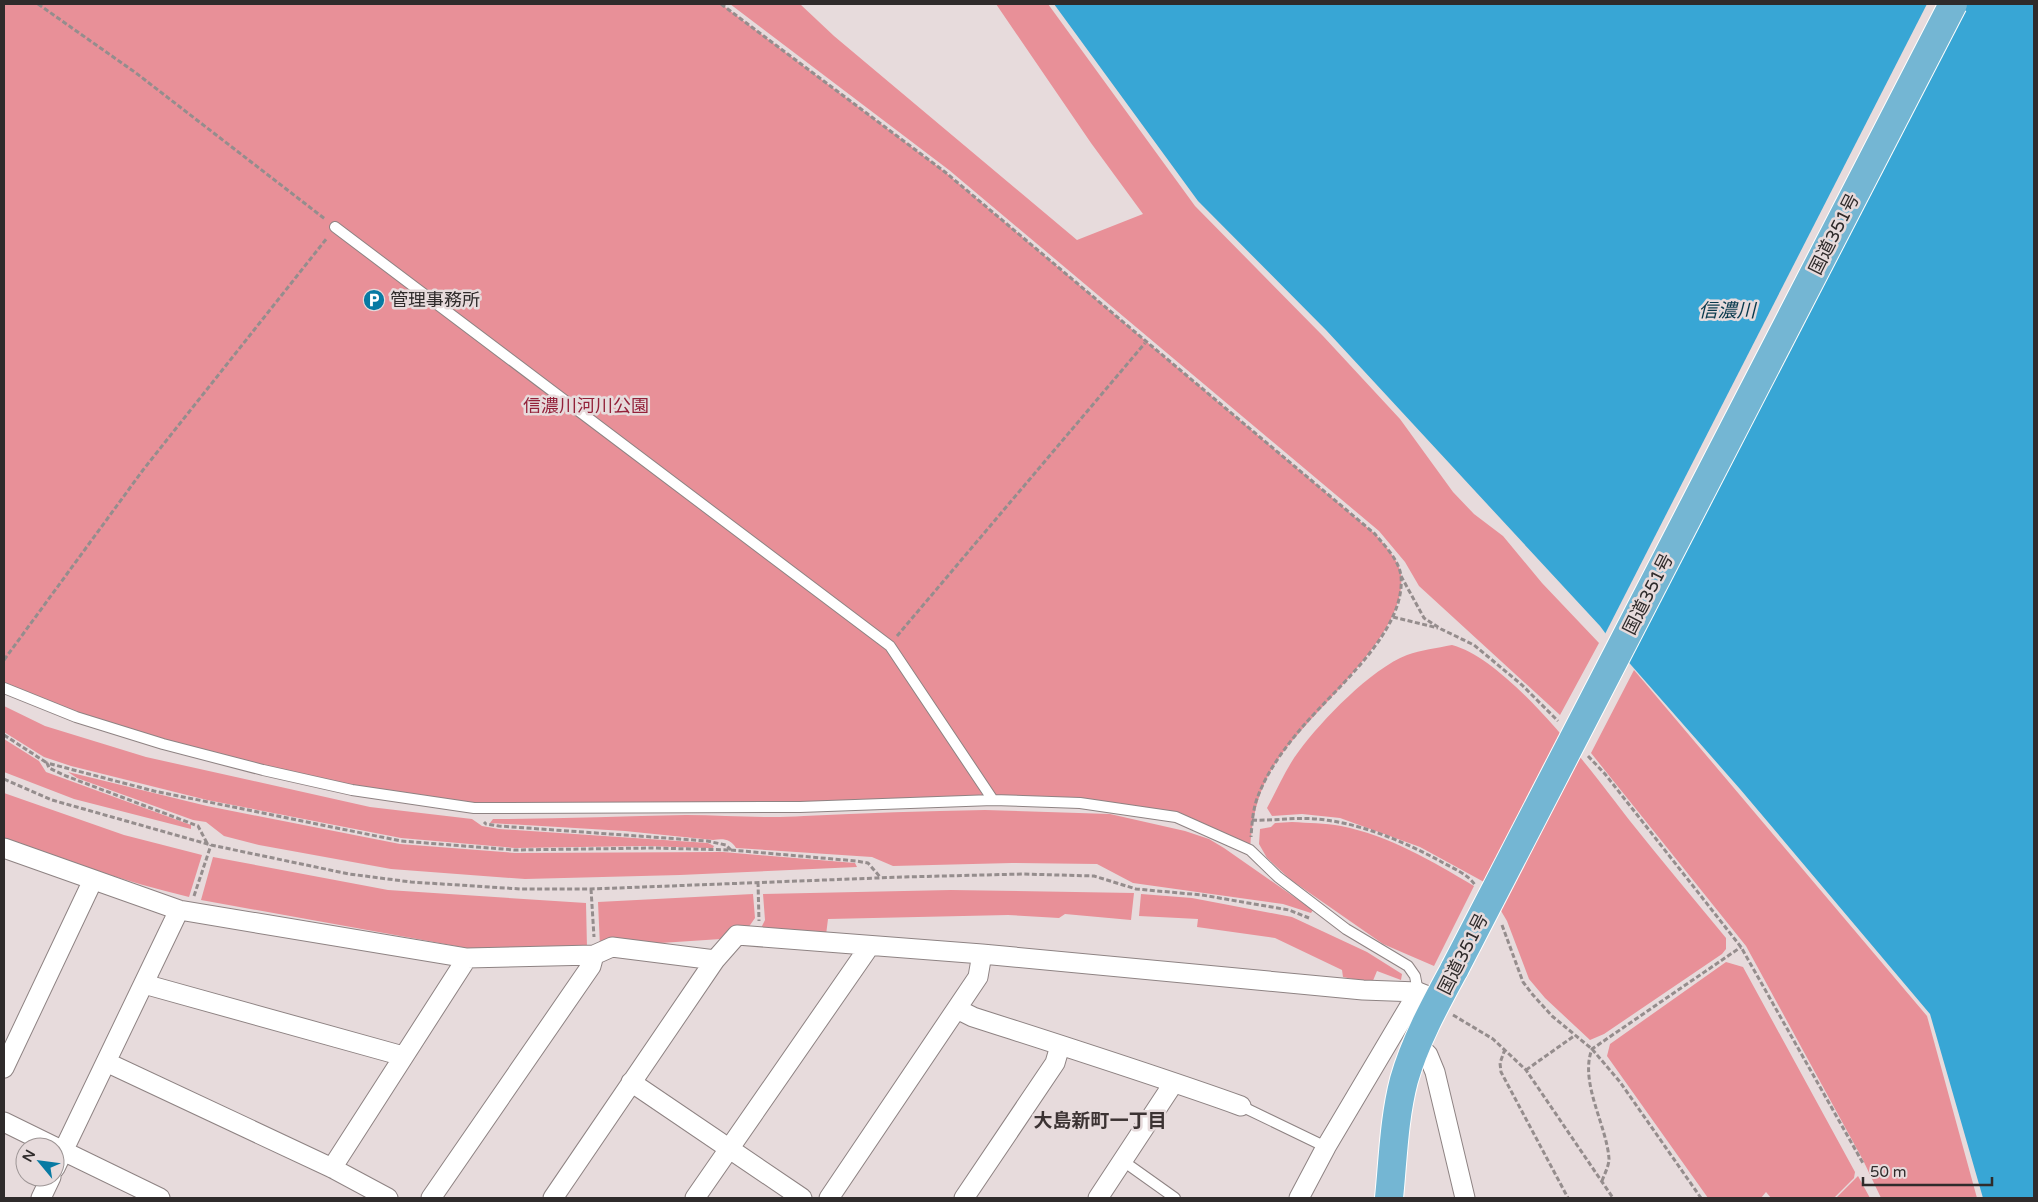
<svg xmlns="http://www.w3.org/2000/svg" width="2038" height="1202" font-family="'Varela Round','Noto Sans JP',sans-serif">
<rect width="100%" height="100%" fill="#e7dbdc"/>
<path fill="#e89098" d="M4,4H721L945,172L1375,534C1385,546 1399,560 1401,575C1408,635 1309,712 1277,761C1258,789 1252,817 1250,850L1176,817L1080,803L474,808L411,800L163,744L4,688Z
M730,4H800L834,36L1077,240L1143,214L1091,143L996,4H1048L1195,206L1323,336L1400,419L1453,492L1474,514L1503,536L1542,583L1599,643L1560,715L1419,586L1405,562L1379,531L949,170Z
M1452,645C1511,661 1592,772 1630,821C1662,861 1694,899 1726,938V949L1722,954L1604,1034L1590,1040L1545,998L1529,979L1507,921L1484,882L1420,847L1340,818L1302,814L1272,816L1267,808C1277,790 1286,768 1299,751C1322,720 1371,669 1407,655C1421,650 1437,648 1452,645Z
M1634,670L1927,1016L1977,1198H1881L1863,1160L1746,946L1591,753Z
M4,706L45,726L146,757L370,807L472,819L482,826L499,829L708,843L714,846L713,848H705L646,846L515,848L401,838L207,800L71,766L44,757L4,732Z
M4,739L39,761L46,772L191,825V829L74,799L4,772Z
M68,772L207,806L400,844L515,853L723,852L855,863L857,867L680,875L525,879L391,869L259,845L224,836L206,822L193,820L77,778Z
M4,793L124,835L202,855L189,897C126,882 65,861 4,839Z
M985,810L1110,814L1185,831L1209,839L1224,848L1313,910L1311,913L1283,904L1133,883L1097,864L1012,863L893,866L872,857L736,848C731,839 723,838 713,840L625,831L490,823L493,819C558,819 622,816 686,815C726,815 764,819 804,816C864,813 925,811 985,810Z
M1292,822C1308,823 1325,823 1341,826C1390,836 1432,861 1474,886L1434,966L1383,944L1291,880L1267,858L1259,844L1260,829L1271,827L1275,823Z
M213,857L388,890L586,903L587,948L510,950L467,948L201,900Z
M951,890L1134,893L1131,920L1065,914L1059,918L1008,915L828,919L826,935L759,932L765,920L763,894Z
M753,894L755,918L748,928L733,929L721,939L600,947L598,902Z
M1141,894L1192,898L1292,917L1367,952L1402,974L1401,980L1377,971L1372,983L1343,977L1342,970L1275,938L1197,927L1198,919L1139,916Z
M1726,962L1743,967L1855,1172L1854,1178L1834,1198H1771L1766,1192L1761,1198H1708L1607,1056L1610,1044Z
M1858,1176L1870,1198H1836Z"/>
<path fill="#38a6d5" d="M1054,4H2034V1198H1983L1930,1014L1740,789L1617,649L1600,626L1326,330L1198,201Z"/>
<path fill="#e7dbdc" d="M1927,4H1965L1615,651L1604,636Z"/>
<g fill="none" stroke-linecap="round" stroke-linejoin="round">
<g stroke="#8e8383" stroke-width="12">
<path id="service" d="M335,227L890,646L993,800
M4,688L76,717L163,744L263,770L352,790L474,808L800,807L993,800L1080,803L1176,817L1250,850L1278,877L1346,929L1408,966L1415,976L1418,992
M1241,1106L1326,1147
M1123,1161L1175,1198"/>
</g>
<g stroke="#8e8383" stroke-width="21">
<path id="minor" d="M4,848L179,910L467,958L594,955L612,947L715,960
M144,984L403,1056
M957,1009L973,1017C1063,1046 1152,1074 1241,1106
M1417,1044L1428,1055L1435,1072L1465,1198
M106,1062L332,1168L388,1198
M4,1068L93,880
M631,1082L802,1198
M4,1122L55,1147
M55,1147L160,1198
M55,1168L179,910
M332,1168L467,958
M41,1198L51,1177
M431,1198L591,966L594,955
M553,1198L715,960L737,935L982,954L1363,990L1418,992
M695,1198L869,947
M829,1198L978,977L982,954
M964,1198L1055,1063L1060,1046
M1098,1198L1173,1084
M1299,1198L1326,1147L1418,992L1428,996"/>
</g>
<g stroke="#fff" stroke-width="30">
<path id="trunk" d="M1389,1198C1393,1159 1394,1118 1404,1080C1415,1041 1436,1003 1455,968"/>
</g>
<path stroke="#958d8d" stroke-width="3" stroke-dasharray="5 2.5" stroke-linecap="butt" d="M38,4L136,73L325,219
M721,4L945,172L1375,534C1385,546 1399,560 1401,576C1406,631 1337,687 1304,725C1286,746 1268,770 1258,796C1253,808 1252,823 1251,837
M1401,576L1424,618L1441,629L1474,645L1522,685L1558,721
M1393,617L1438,628
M897,636L1145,343
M4,660L143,470L327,238
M4,735L47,763
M1588,756L1605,774L1741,947L1864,1165
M4,779L52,800L211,845L349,874L411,882L521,889H591L903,877L1022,874L1094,876L1136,889L1202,895L1289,910L1309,918
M1252,820C1274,821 1295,817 1317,819C1360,823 1403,841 1440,861C1452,868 1468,874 1475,885
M207,843L198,826L66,776L49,768L47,763L154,791L401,841L515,850L651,848L731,850L726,845L707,841L499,826L486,824L484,822
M731,850L856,861L868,863L881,878
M758,882L759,921
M591,889L594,937
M194,896L211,845
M1502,925L1523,982L1533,995L1552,1016L1592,1049L1620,1082L1701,1198
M1453,1015L1493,1039L1526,1070L1613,1198
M1505,1049L1500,1063L1501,1072L1568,1198
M1526,1070L1574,1036
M1602,1181C1604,1175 1609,1166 1609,1159C1607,1126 1579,1082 1592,1049L1741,947"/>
<use href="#service" stroke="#fff" stroke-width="10"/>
<use href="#minor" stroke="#fff" stroke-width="19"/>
<use href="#trunk" stroke="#74b6d3" stroke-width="28"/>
<g stroke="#fff" stroke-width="30" stroke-linecap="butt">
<path id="trunk-bridge" d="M1455,968L1953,4"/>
</g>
<use href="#trunk-bridge" stroke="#74b6d3" stroke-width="28"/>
</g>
<defs>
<g id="parking-disc" transform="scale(1.125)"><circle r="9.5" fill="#077aa3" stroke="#e7dbdc"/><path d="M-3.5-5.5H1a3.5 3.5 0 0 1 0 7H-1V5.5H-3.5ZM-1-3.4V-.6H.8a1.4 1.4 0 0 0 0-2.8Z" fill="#fff"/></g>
</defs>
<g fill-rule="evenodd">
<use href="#parking-disc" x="374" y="300"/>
</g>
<g text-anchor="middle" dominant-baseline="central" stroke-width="5" stroke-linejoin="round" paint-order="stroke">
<g font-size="18" fill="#2f2b2b" stroke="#e7dbdc">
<text transform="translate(1834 234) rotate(-63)">国道351号</text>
<text transform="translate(1648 594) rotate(-63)">国道351号</text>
<text transform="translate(1463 954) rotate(-63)">国道351号</text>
</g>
<g font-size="18" fill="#2f2b2b" stroke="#e7dbdc" text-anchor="start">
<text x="390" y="300">管理事務所</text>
</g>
<g font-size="18" fill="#932139" stroke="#e7dbdc">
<text x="586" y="406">信濃川河川公園</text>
</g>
<g font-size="19" font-style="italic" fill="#08394c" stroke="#e7dbdc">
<text x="1727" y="311">信濃川</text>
</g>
<g font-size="19" font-weight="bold" fill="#3c3333" stroke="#e7dbdc">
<text x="1100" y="1121">大島新町一丁目</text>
</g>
</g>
<rect width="2038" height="1202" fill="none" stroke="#2f2b2b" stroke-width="10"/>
<g transform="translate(40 1162) rotate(299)"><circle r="24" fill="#e7dbdc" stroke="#9d9595"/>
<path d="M0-4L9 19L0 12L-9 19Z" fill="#077aa3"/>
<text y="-8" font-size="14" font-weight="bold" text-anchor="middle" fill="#2f2b2b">N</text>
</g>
<path d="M1863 1177v8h129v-8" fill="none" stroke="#2f2b2b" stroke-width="2.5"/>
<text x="1870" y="1177" font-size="15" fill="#2f2b2b" stroke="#e7dbdc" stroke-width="4" paint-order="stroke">50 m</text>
</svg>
